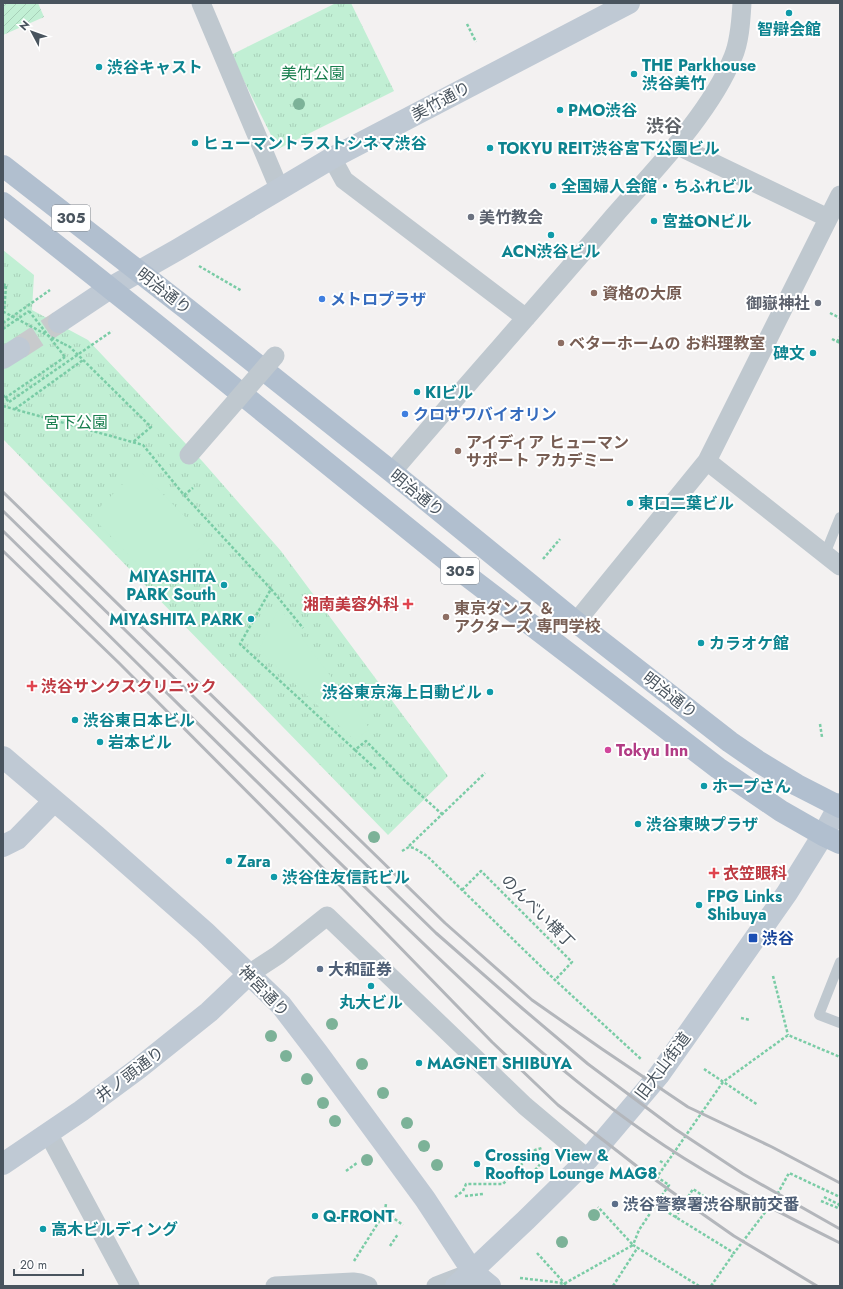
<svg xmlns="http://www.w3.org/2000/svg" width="843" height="1289" font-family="Jost,'Noto Sans JP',sans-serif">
<defs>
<pattern id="grass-tufts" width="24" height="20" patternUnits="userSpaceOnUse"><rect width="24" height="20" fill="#c1efd4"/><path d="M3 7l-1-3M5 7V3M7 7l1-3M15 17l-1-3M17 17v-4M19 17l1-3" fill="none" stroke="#a7cfb8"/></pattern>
<pattern id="garden-furrows" width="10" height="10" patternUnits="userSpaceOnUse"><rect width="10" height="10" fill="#c1efd4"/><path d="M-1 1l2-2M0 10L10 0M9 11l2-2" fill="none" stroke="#a7cfb8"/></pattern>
</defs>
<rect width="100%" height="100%" fill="#f3f1f1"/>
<path fill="url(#grass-tufts)" d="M336,3H351L394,91L278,149L231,55Z
M3,250L34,275L32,310L88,340L203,462L281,551L448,776L388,835L3,439Z"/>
<path fill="url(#garden-furrows)" d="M3,3H38L44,17L3,35Z"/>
<path fill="#c1efd4" d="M138,469L208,540L160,587L91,516Z
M279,607L370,729L354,740L259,650Z"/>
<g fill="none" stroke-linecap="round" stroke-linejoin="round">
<path stroke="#c8cacc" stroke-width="22" stroke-dasharray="22 11" stroke-linecap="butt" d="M19,348L59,322"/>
<path stroke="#7acca6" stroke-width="2.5" stroke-dasharray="3 2" stroke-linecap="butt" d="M467,24L476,42
M199,266L242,291
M3,284L6,286L3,288
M830,313L840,318
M3,323L50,290
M3,329L29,311
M832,339L840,343
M837,342L840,337
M64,344L70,347L151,427L133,442
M3,395L9,402
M5,398L65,357
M3,406L143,445L184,495L271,589L240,644L355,750L366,741L405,781L443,815
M15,409L83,360
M184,495L193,488
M543,559L560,539
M271,589L303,628
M820,724L822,737
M355,750L377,770
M409,846L485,773
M402,851L409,847L414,848L427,856L555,980L642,1060
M462,890L481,871L572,962L555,980
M773,976L788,1035
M741,1018L750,1020
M704,1069L758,1105
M660,1161L665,1164
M535,1170L549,1154
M346,1171L357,1163
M465,1196L483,1194
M455,1197L463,1191L466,1184H503L535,1150L542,1148
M824,1197L840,1205
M821,1201L838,1208L840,1204
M656,1205L734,1253L773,1202L789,1173L840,1197
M385,1212L386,1203
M675,1218L693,1189L705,1197
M390,1246L398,1234
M537,1253L567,1286
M354,1261L385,1212L403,1225
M520,1278L563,1283
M560,1286L633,1245L598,1207
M613,1286L638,1247
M699,1286L633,1245L639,1230L669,1185L657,1177L723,1082L788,1035L840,1057
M711,1286L734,1253"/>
<path stroke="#bfc8cf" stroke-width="10" d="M825,554L840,517
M840,962L819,1015L840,1023"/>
<path stroke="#bfc8cf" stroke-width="19" d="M201,3L279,188
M676,145L828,218
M332,158L344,180L526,318
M707,461L840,566
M392,472C465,386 541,302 614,216C655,169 710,114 733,57C740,41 741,19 742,3
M576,622L707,461L840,195
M249,974L278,955L327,916L525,1106L588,1159
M48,1133L130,1286
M275,1286L353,1282L360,1283L368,1286
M436,1286L470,1273"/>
<path stroke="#bfc9d4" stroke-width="22" d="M59,322L110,288L177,250L332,158L629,3
M3,358L19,348
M3,757L96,836L205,932L281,1005L317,1052L425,1199L473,1272L490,1286
M3,846L17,839L54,801
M3,1164L81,1111L139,1068L209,1012L249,974
M456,1286L526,1220L588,1159L659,1075L787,893L823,835L840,804"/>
<path stroke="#b1bfcf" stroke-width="22" d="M3,166L187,309L392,472L576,622L730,742L759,762L797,785L840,807
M3,203L154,323L449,562L718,768L781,811L823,835L840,843"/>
<path stroke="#b3b6bb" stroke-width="3" d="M3,492L445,923L532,1000L602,1049L688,1107L772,1147L840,1183
M3,511L436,933L523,1009L588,1064L675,1129L743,1174L840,1229
M3,531C126,651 247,774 371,893C464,983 557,1075 665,1146C721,1183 780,1213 840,1243
M3,551L119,663L316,861L492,1042L558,1105L643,1171L704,1215L734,1236L817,1286"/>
<path stroke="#7acca6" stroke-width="2.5" stroke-dasharray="3 2" stroke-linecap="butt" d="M6,286L4,312L64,344
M29,311L65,357
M9,402L112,331"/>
<path stroke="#bfc8cf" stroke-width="19" d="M189,455L275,356"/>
</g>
<g fill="#7cb298">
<circle cx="299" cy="104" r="6"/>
<circle cx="374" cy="837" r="6"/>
<circle cx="332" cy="1024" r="6"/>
<circle cx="271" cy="1036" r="6"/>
<circle cx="286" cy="1056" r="6"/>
<circle cx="362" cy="1064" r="6"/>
<circle cx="307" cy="1079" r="6"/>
<circle cx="383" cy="1093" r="6"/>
<circle cx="323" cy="1103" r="6"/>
<circle cx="335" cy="1121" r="6"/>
<circle cx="407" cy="1123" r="6"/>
<circle cx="424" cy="1146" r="6"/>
<circle cx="367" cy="1160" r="6"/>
<circle cx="437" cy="1165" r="6"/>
<circle cx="594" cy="1215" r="6"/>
<circle cx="562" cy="1242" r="6"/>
</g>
<g fill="#0f9aa8" stroke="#fff" stroke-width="1.5">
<circle cx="789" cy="13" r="4"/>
<circle cx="99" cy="67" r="4"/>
<circle cx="634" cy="74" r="4"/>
<circle cx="560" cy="110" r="4"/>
<circle cx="195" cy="143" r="4"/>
<circle cx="490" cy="148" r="4"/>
<circle cx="553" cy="186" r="4"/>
<circle cx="654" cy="221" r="4"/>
<circle cx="551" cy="235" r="4"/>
<circle cx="813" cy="353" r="4"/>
<circle cx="417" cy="392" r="4"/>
<circle cx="630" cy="503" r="4"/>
<circle cx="224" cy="585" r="4"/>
<circle cx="251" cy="619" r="4"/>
<circle cx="701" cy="643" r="4"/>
<circle cx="490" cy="692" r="4"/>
<circle cx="75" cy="720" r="4"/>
<circle cx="100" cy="742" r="4"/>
<circle cx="704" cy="786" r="4"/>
<circle cx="638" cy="824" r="4"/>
<circle cx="229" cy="861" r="4"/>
<circle cx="274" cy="877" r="4"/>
<circle cx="699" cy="905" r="4"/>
<circle cx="371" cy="986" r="4"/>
<circle cx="419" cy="1063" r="4"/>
<circle cx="477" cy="1164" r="4"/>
<circle cx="315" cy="1216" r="4"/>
<circle cx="43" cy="1229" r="4"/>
</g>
<g fill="#6b7280" stroke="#fff" stroke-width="1.5">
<circle cx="471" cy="217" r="4"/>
<circle cx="818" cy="303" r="4"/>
</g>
<g fill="#8d6e63" stroke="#fff" stroke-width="1.5">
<circle cx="594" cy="293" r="4"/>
<circle cx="561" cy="343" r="4"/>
<circle cx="458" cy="451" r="4"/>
<circle cx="446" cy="617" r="4"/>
</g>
<g fill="#3f7fe0" stroke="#fff" stroke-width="1.5">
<circle cx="322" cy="299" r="4"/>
<circle cx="405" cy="414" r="4"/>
</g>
<g fill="#e0444e" stroke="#fff" stroke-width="1.5">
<path d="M406 598h4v4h4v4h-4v4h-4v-4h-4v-4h4z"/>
<path d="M30 680h4v4h4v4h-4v4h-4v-4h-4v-4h4z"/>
<path d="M712 867h4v4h4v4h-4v4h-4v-4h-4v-4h4z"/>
</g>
<circle fill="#d1479c" stroke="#fff" stroke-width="1.5" cx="608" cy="750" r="4"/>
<rect fill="#1a4fb4" stroke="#fff" stroke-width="1.5" x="748" y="933" width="10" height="10" rx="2"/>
<g fill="#5c6f8a" stroke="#fff" stroke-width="1.5">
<circle cx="320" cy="969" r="4"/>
<circle cx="615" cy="1204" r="4"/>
</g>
<g text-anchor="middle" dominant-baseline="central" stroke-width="4" stroke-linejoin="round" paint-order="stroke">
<g fill="#fff" stroke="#80878e" stroke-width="1">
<rect x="52" y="205" width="38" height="26" rx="3"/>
<rect x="441" y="558" width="38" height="26" rx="3"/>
</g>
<g font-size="15" font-weight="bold" fill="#49545e">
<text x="71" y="218">305</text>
<text x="460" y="571">305</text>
</g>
<g font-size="16" font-weight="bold" fill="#0d838f" stroke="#fff" text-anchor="start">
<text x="789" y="29" text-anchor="middle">智辯会館</text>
<text x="642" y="65">THE Parkhouse<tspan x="642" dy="18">渋谷美竹</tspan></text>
<text x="107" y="67">渋谷キャスト</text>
<text x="568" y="110">PMO渋谷</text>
<text x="203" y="143">ヒューマントラストシネマ渋谷</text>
<text x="498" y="148">TOKYU REIT渋谷宮下公園ビル</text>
<text x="561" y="186">全国婦人会館・ちふれビル</text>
<text x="662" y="221">宮益ONビル</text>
<text x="551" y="251" text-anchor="middle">ACN渋谷ビル</text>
<text x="805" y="353" text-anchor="end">碑文</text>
<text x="425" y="392">KIビル</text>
<text x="638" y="503">東口二葉ビル</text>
<text x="216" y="576" text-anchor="end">MIYASHITA<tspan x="216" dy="18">PARK South</tspan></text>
<text x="243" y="619" text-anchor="end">MIYASHITA PARK</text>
<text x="709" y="643">カラオケ館</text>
<text x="482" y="692" text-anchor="end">渋谷東京海上日動ビル</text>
<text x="83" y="720">渋谷東日本ビル</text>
<text x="108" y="742">岩本ビル</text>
<text x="712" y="786">ホープさん</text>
<text x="646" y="824">渋谷東映プラザ</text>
<text x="237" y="861">Zara</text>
<text x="282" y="877">渋谷住友信託ビル</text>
<text x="707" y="896">FPG Links<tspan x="707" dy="18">Shibuya</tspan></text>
<text x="371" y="1002" text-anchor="middle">丸大ビル</text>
<text x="427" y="1063">MAGNET SHIBUYA</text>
<text x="485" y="1155">Crossing View &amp;<tspan x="485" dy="18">Rooftop Lounge MAG8</tspan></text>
<text x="323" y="1216">Q-FRONT</text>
<text x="51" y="1229">高木ビルディング</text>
</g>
<g font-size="16" fill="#1a7f4f" stroke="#fff">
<text x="313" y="73">美竹公園</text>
<text x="76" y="422">宮下公園</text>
</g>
<g font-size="16" fill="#49545e" stroke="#fff">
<text transform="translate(441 101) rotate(-28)">美竹通り</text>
<text transform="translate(164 291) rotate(38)">明治通り</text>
<text transform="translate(417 493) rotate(39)">明治通り</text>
<text transform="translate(670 695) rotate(38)">明治通り</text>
<text transform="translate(538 911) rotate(45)">のんべい横丁</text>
<text transform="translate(264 991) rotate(46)">神宮通り</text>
<text transform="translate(663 1066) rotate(-53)">旧大山街道</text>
<text transform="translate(130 1074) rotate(-37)">井ノ頭通り</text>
</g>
<g font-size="16" font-weight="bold" fill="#5b616d" stroke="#fff" text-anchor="start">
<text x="479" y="217">美竹教会</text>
<text x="810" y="303" text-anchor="end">御嶽神社</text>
</g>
<g font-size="16" font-weight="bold" fill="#785e54" stroke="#fff" text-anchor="start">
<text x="602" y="293">資格の大原</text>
<text x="569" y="343">ベターホームの お料理教室</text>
<text x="466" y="442">アイディア ヒューマン<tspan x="466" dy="18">サポート アカデミー</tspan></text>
<text x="454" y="608">東京ダンス ＆<tspan x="454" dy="18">アクターズ 専門学校</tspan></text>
</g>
<g font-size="16" font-weight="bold" fill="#366cbe" stroke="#fff" text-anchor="start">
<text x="330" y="299">メトロプラザ</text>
<text x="413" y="414">クロサワバイオリン</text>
</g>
<g font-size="16" font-weight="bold" fill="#be3a42" stroke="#fff" text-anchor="start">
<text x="399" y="604" text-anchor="end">湘南美容外科</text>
<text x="41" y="686">渋谷サンクスクリニック</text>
<text x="723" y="873">衣笠眼科</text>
</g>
<g font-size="16" font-weight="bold" fill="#b23c85" stroke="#fff" text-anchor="start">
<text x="616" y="750">Tokyu Inn</text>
</g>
<g font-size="16" font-weight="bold" fill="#164399" stroke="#fff" text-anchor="start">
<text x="762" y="938">渋谷</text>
</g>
<g font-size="16" font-weight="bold" fill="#4e5e75" stroke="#fff" text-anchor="start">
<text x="328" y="969">大和証券</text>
<text x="623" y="1204">渋谷警察署渋谷駅前交番</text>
</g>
<g font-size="18" font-weight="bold" fill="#5d6166" stroke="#fff">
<text x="664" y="126">渋谷</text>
</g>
</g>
<rect width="843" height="1289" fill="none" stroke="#49545e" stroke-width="8"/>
<g transform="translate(32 32) rotate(311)" stroke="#ffffff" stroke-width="3" paint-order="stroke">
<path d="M0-3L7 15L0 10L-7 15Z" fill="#49545e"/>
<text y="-6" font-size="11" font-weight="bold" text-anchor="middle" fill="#49545e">N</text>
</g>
<path d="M14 1269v6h69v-6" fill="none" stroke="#49545e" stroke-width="2"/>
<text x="20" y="1269" font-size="12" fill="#49545e" stroke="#ffffff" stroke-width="3" paint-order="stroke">20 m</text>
</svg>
